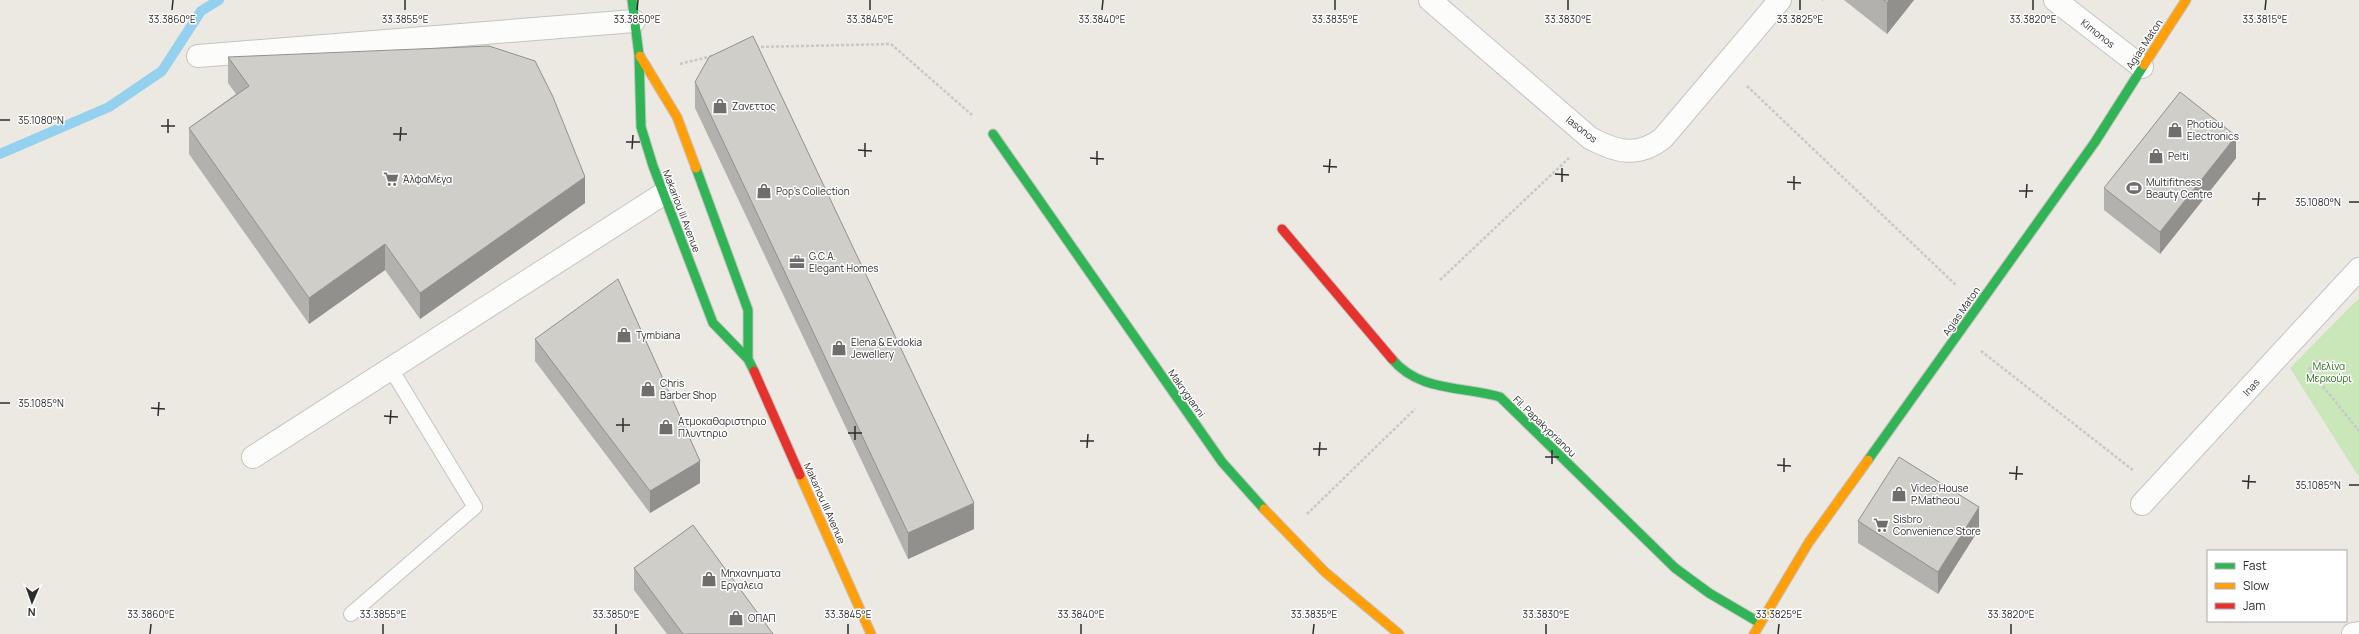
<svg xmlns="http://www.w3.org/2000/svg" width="2359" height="634" font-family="Manrope,sans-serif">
<rect width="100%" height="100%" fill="#ece8e2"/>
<path fill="#cae7ba" d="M2359,298V477L2290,368Z"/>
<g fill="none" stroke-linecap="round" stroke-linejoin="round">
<path stroke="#93d1ef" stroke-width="10" d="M0,154L109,107L162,71L201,11L219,0"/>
<g stroke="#c5c4c3" stroke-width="16">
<path id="lane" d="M351,614L475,507L391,369"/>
</g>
<g stroke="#c5c4c3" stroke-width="24">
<path id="street" d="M1430,0L1590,138C1616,152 1638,158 1663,138L1780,0
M2055,0L2142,67
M198,56L634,21
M253,457L663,194
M2142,504L2359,269
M2353,634L2359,633"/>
</g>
<g stroke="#c5c4c3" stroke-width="11">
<path id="fast" d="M632,0L639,55L641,127L653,166L713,323L748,359L754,371
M993,134L1222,462L1264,509
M696,168L748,310V359
M1392,359C1419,392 1463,386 1500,397L1675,568L1709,593L1760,623
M1868,460L2095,142L2144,65"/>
</g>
<g stroke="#c5c4c3" stroke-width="11">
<path id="slow" d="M640,56L677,117L696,168
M2144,65L2186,0
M800,475L871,634
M1264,509L1325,572L1399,634
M1754,634L1809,542L1868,460"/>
</g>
<g stroke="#c5c4c3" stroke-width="11">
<path id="jam" d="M1282,229L1392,359
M754,371L800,475"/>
</g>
<path stroke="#c8c8c8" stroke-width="2.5" stroke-dasharray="3 2" stroke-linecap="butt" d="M1822,0H1823
M756,47L891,44L972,115
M680,64L712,56
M1747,86L1957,286
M1440,280L1569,158
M1981,351L2134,471
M2318,360L2309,369L2359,431
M1307,514L1415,409"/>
<use href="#lane" stroke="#fcfcfb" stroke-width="14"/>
<use href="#street" stroke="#fcfcfb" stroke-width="22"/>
<use href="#fast" stroke="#30b455" stroke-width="9"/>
<use href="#slow" stroke="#ff9f0a" stroke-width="9"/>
<use href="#jam" stroke="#e5322d" stroke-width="9"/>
</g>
<path fill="#b3b1ad" d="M1844,0H1914L1887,34Z
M228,57L585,203L420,319L385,270L309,324L189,154V128L236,94L228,83Z
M695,82L974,529L908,559L695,108Z
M2236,158L2160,254L2104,210V188Z
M535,339L700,483L650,513L535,361Z
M1858,521L1979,529L1938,594L1858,543Z
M634,568L773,634H667L634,590Z"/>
<path fill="#92908d" d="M1889,0H1914L1887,34V3Z
M2236,136V158L2160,254V232Z
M585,177V203L420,319V293Z
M385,244V270L309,324V298Z
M700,461V483L650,513V491Z
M974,503V529L908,559V533Z
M1979,507V529L1938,594V572Z"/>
<path fill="#d0cec9" stroke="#92908d" d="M1883,0H1889L1887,3Z
M753,36L974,503L908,533L695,82L709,57Z
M489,46L535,61L553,97L585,177L420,293L385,244L309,298L189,128L249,86L228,57Z
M2180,92L2236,136L2160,232L2104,188Z
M618,279L700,461L650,491L535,339Z
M1899,457L1979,507L1938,572L1858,521Z
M693,525L773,634H683L634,568Z"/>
<path fill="none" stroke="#2d2d2d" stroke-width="1.5" d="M172,10L173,0M405,10V0M637,10L638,0M870,10V0M1102,10L1103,0M1335,10V0M1568,10V0M1800,10V0M2033,10V0M2265,10L2266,0M0,120H10M161,126H175M168,133V119M393,134H407M400,141L401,127M626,142H640M632,149L633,135M858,150L872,151M865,157V143M1090,158L1104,159M1097,165V151M1323,166L1337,167M1329,173L1330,159M1555,174L1569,175M1562,182V168M1787,182L1801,183M1794,190V176M2019,191H2033M2026,198L2027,184M2252,199H2266M2349,202H2359M2258,206L2259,192M0,403H10M151,408L165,409M158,416L159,402M384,416L398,417M390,424L391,410M616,425H630M623,432V418M848,433H862M855,440V426M1080,441H1094M1087,448L1088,434M1313,449H1327M1319,456L1320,442M1545,457H1559M1552,464V450M1777,465L1791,466M1784,472V458M2009,473L2023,474M2016,480L2017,466M2242,481L2256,482M2349,485H2359M2248,489L2249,475M150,634L151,624M383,634V624M616,634V624M848,634V624M1081,634V624M1313,634L1314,624M1546,634V624M1778,634L1779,624M2011,634V624"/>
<defs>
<g id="shop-bare" transform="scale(1.2)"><path d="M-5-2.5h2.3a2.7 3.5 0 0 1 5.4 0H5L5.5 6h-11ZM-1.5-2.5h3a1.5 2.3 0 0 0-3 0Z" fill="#706e6c" stroke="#fff" stroke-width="2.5" paint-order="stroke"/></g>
<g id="supermarket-bare" transform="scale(1.2)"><path d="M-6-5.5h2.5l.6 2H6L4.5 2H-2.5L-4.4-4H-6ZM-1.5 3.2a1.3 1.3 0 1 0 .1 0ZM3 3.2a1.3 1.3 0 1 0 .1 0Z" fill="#706e6c" stroke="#fff" stroke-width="2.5" paint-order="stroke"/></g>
<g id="stadium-bare" transform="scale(1.2)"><path d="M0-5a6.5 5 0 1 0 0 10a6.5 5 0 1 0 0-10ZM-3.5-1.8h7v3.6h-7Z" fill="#706e6c" stroke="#fff" stroke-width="2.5" paint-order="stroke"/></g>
<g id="office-bare" transform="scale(1.2)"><path d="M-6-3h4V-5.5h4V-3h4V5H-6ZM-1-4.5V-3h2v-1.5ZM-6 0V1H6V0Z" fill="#706e6c" stroke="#fff" stroke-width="2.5" paint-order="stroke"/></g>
</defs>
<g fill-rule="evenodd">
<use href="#shop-bare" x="720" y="106"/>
<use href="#shop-bare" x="2175" y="130"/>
<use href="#shop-bare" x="2156" y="156"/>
<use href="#supermarket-bare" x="391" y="179"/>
<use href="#stadium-bare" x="2134" y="188"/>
<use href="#shop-bare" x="764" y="191"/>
<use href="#office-bare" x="797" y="262"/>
<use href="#shop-bare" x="624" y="335"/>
<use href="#shop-bare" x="839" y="348"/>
<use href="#shop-bare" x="648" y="389"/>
<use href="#shop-bare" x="666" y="427"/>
<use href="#shop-bare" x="1899" y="494"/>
<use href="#supermarket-bare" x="1881" y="525"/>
<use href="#shop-bare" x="709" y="579"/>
<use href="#shop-bare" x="736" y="618"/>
</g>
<g text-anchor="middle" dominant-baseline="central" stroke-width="3" stroke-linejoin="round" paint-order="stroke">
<g font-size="10" fill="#2d2d2d" stroke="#fff">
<text transform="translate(2098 33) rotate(38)">Kimonos</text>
<text transform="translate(2144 44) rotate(-57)">Agias Maton</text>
<text transform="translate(1582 129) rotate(38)">Iasonos</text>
<text transform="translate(682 211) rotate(69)">Makariou III Avenue</text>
<text transform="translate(1961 311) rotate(-55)">Agias Maton</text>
<text transform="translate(2251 387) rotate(-47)">Inas</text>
<text transform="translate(1187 393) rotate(55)">Makrygianni</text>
<text transform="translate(1545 426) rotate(44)">Fil. Papakyprianou</text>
<text transform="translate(825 503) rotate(66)">Makariou III Avenue</text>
</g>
<g font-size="10" fill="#2d2d2d" stroke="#fff" text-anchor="start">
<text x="732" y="106">Ζανεττος</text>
<text x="2187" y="124">Photiou<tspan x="2187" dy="12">Electronics</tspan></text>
<text x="2168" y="156">Pelti</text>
<text x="403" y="179">ΆλφαΜέγα</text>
<text x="2146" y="182">Multifitness<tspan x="2146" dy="12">Beauty Centre</tspan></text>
<text x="776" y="191">Pop's Collection</text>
<text x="809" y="256">G.C.A.<tspan x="809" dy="12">Elegant Homes</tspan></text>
<text x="636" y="335">Tymbiana</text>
<text x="851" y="342">Elena &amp; Evdokia<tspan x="851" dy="12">Jewellery</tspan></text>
<text x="660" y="383">Chris<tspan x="660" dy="12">Barber Shop</tspan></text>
<text x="678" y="421">Ατμοκαθαριστηριο<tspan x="678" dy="12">Πλυντηριο</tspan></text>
<text x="1911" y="488">Video House<tspan x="1911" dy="12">P.Matheou</tspan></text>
<text x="1893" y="519">Sisbro<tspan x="1893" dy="12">Convenience Store</tspan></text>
<text x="721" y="573">Μηχανηματα<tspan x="721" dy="12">Εργαλεια</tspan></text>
<text x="748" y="618">ΟΠΑΠ</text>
</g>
<g font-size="10" fill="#236f17" stroke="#fff">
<text x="2329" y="366">Μελίνα<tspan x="2329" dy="12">Μερκούρι</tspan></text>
</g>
</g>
<g font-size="10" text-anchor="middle" fill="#2d2d2d" stroke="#fff" stroke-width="3" stroke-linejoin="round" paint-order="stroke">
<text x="172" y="23">33.3860°E</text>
<text x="405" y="23">33.3855°E</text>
<text x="637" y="23">33.3850°E</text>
<text x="870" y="23">33.3845°E</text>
<text x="1102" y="23">33.3840°E</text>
<text x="1335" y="23">33.3835°E</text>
<text x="1568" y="23">33.3830°E</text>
<text x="1800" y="23">33.3825°E</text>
<text x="2033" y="23">33.3820°E</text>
<text x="2265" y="23">33.3815°E</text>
<text x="41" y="124">35.1080°N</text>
<text x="2318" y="206">35.1080°N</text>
<text x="41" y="407">35.1085°N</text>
<text x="2318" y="489">35.1085°N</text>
<text x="151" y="618">33.3860°E</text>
<text x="383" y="618">33.3855°E</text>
<text x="616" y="618">33.3850°E</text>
<text x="848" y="618">33.3845°E</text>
<text x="1081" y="618">33.3840°E</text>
<text x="1314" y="618">33.3835°E</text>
<text x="1546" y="618">33.3830°E</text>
<text x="1779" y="618">33.3825°E</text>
<text x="2011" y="618">33.3820°E</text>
</g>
<rect x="2207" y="550" width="140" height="72" fill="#ffffff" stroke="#ababab"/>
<rect x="2215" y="563" width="20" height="6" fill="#30b455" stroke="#ababab"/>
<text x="2243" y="570" font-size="12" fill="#2d2d2d">Fast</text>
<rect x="2215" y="583" width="20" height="6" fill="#ff9f0a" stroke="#ababab"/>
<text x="2243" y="590" font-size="12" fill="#2d2d2d">Slow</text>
<rect x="2215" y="603" width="20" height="6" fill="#e5322d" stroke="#ababab"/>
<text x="2243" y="610" font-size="12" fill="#2d2d2d">Jam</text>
<g transform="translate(32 602) rotate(182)" stroke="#ffffff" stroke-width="3" paint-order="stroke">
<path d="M0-3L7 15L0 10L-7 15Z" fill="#2d2d2d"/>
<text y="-6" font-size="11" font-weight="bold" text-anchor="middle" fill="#2d2d2d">N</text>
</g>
</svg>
